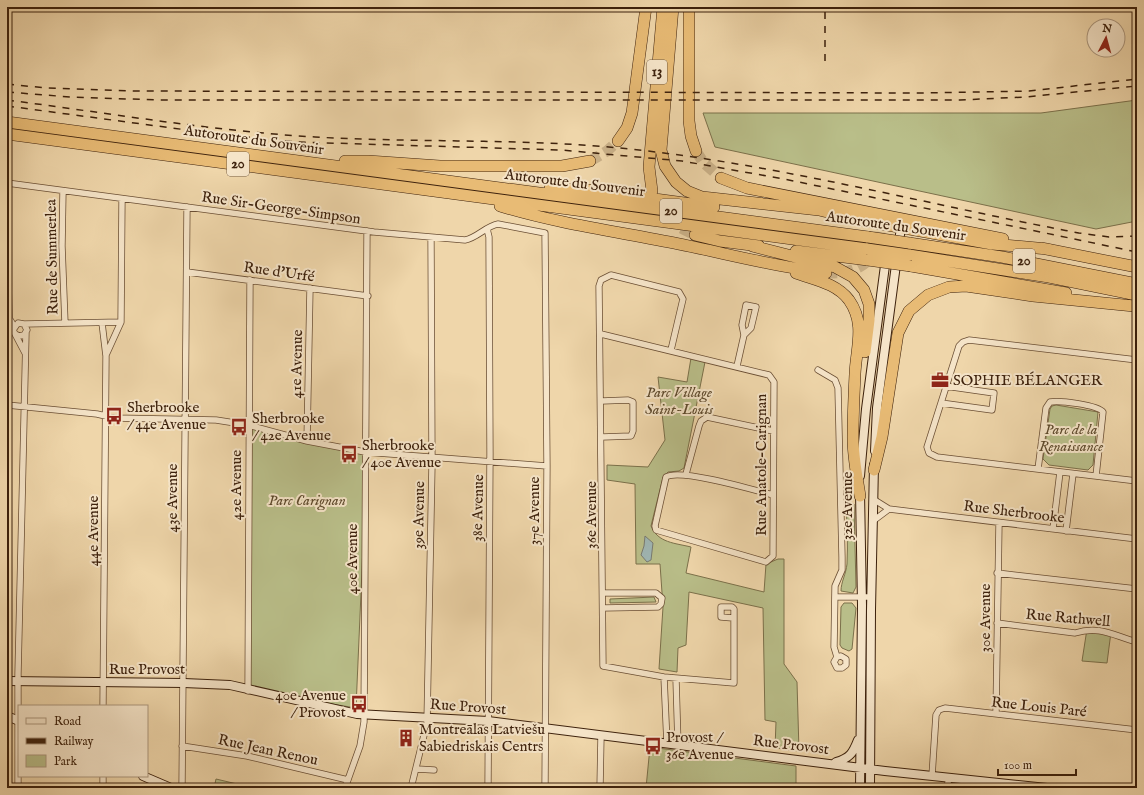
<svg xmlns="http://www.w3.org/2000/svg" width="1144" height="795" font-family="'IM FELL English',serif">
<rect width="100%" height="100%" fill="#efd6aa"/>
<filter id="stains"><feTurbulence type="fractalNoise" baseFrequency=".005" numOctaves="4"/><feColorMatrix values="0 0 0 0 .2 0 0 0 0 .09 0 0 0 0 .02 0 0 0 .5 -.17"/></filter>
<radialGradient id="worn" r=".72"><stop offset=".6" stop-color="#630" stop-opacity="0"/><stop offset="1" stop-color="#630" stop-opacity=".3"/></radialGradient>
<path fill="#b9be89" stroke="#7b704a" d="M1137,100V221L1096,229L715,147L703,113H1041Z
M691,358L705,362L684,468L679,471L668,472L663,477L651,526C658,543 675,543 691,547L686,573L764,592L766,564L778,559H784V664L797,682L799,751L775,748L776,722L765,720L763,608L689,592L686,645L678,648L677,672L659,669L663,607L660,564H636L635,484L607,480V465L648,467L665,440L658,377L687,382Z
M1056,405L1098,412L1093,465L1088,470L1049,465L1043,459L1050,409L1052,406Z
M248,426L367,454L356,708L249,690Z
M846,504H854L856,587L853,593L841,591C841,582 846,574 847,564C848,544 847,524 846,504Z
M654,597L656,602L610,603V599Z
M844,603H852L856,608L852,649L849,651L842,648L840,645L841,607Z
M1087,629L1111,632L1107,663L1082,661Z
M650,747L796,766V788H646Z
M216,779L254,788H214Z"/>
<path fill="#9fb6b4" stroke="#787a71" d="M645,536L653,543L651,560L647,562L641,555L644,546Z"/>
<g fill="none" stroke-linecap="round" stroke-linejoin="round">
<path stroke="#cbb28a" stroke-width="11" stroke-dasharray="11 5.5" stroke-linecap="butt" d="M696,151L703,162L721,178
M590,161L607,151L618,141
M658,205L679,227L695,235
M826,273C856,274 876,264 880,232"/>
<g stroke="#6a4e34" stroke-width="7">
<path id="street" d="M7,183L374,232L465,240C477,238 486,226 498,224L545,233L547,466L545,788
M63,191L62,246L65,323
M7,218L9,318L14,326
M487,229L489,237L490,453L488,788
M187,272L368,296
M102,323L106,356L103,706
M24,324L121,322
M15,334L19,336L24,335L27,330L24,324L18,323L13,330L14,332L25,353
M601,334L769,375L774,382L773,556L766,562L656,530L655,526L666,477C680,468 754,490 773,495
M671,350L683,299L679,292L611,275L601,280L599,286L603,666L664,677L734,683V609L732,607H721V617L733,618
M106,355L121,322L122,199
M1137,360L969,340L963,342L959,346L927,447L929,453L937,457L1137,481
M737,366L744,335L751,328L756,307L746,305L742,325L744,335
M818,370L835,380L838,388L842,557V570L835,586L834,647L837,657L834,662L837,668H842L846,665V659L841,656L837,657
M602,401L628,400L633,402V431L631,436L602,437
M941,403L992,410L994,393L945,386
M7,405L97,414L114,418L216,420L248,425L307,441L365,452L547,466
M307,441L310,288
M1038,469L1046,408L1050,402C1059,400 1098,405 1103,412L1096,476
M686,474L699,426L701,421L707,417L773,431
M873,499L889,509L1137,539
M873,521L889,509
M1053,529L1060,472
M1066,531L1073,474
M997,573L1137,589
M603,593H656L662,598L661,604L658,607L603,608
M835,597H872
M997,623L1075,633C1100,625 1114,636 1137,642
M664,677L667,744
M676,679L678,745
M248,691L250,280
M996,714L999,523
M182,746L247,756L348,780
M417,769L434,770
M932,776L936,715L939,710L945,708L1137,730
M18,788V674L26,333
M103,788V776
M182,788L187,207
M345,788L360,746L364,722L367,231
M411,788L427,723L432,464L431,237
M600,788L601,736
M947,788L949,777"/>
</g>
<g stroke="#3d210c" stroke-width="10">
<path id="secondary" d="M875,451L877,408L901,227
M860,476L866,409L886,258
M7,681L184,683L230,685L357,714L488,721L885,771L1047,788
M7,716L19,721
M836,762C850,758 853,753 858,740
M143,776L171,788
M860,788L862,605L860,492
M870,788L871,610L874,465"/>
</g>
<g stroke="#3d210c" stroke-width="12">
<path id="highway" d="M673,7L661,150L665,166L676,182L687,191L702,197L819,210L860,220L992,244L1048,249
M689,7V121L691,136L696,151
M7,122L868,237
M7,134L867,249
M618,141L627,128L632,113L646,7
M345,161H368L440,166H562L590,161
M721,178L747,188L1003,239
M550,188L588,190L714,207
M652,191L649,167L663,7
M500,206C559,224 620,232 679,244C728,254 777,267 826,273
M695,235L720,241L759,246
M909,243L1002,257L1137,284
M752,246L835,267L853,277L864,290L869,304V320L865,352
M1041,248L1137,267
M796,251L868,260
M909,255L1049,277L1137,295
M911,266L1066,293
M796,273C815,280 836,283 849,300C866,324 856,348 855,374C854,395 853,417 853,438C853,458 857,476 860,496
M874,470L882,437L898,333L909,311L928,295L949,287L966,286L1033,296L1134,306"/>
</g>
<use href="#street" stroke="#f5e4c8" stroke-width="5.5"/>
<use href="#secondary" stroke="#f5e4c8" stroke-width="8"/>
<use href="#highway" stroke="#e8bb75" stroke-width="11"/>
<path stroke="#3d210c" stroke-width="1.5" stroke-dasharray="7 7" stroke-linecap="butt" d="M825,61V7
M7,84L46,88L134,91L922,93L1029,91L1137,79
M7,92L70,97L159,100H960L1025,97L1137,86
M7,100C109,113 212,131 315,137C420,143 525,138 630,149C781,165 929,205 1079,233L1109,237L1137,236
M7,106L217,134L296,142L561,150L682,161L784,179L1137,252"/>
<g stroke="#3d210c" stroke-width="12" stroke-linecap="butt">
<path id="highway-bridge" d="M868,237L909,243
M867,249L909,255
M868,260L911,266"/>
</g>
<use href="#highway-bridge" stroke="#e8bb75" stroke-width="11"/>
</g>
<defs>
<g id="office-bare" transform="scale(1.38)"><path d="M-6-3h4V-5.5h4V-3h4V5H-6ZM-1-4.5V-3h2v-1.5ZM-6 0V1H6V0Z" fill="#8f2418" stroke="#f5e4c8" stroke-width="2.5" paint-order="stroke"/></g>
<g id="bus-bare" transform="scale(1.38)"><path d="M-5-6H5V4H4V6H2V4H-2V6H-4V4H-5ZM-3.5-4V0h7V-4ZM-3.5 1.2v1.5H-2V1.2ZM2 1.2v1.5H3.5V1.2Z" fill="#8f2418" stroke="#f5e4c8" stroke-width="2.5" paint-order="stroke"/></g>
<g id="building-bare" transform="scale(1.38)"><path d="M-4-6H4V6H1V3H-1V6H-4ZM-2.5-4.3h1.7v1.8h-1.7ZM.8-4.3h1.7v1.8H.8ZM-2.5-1h1.7V.8h-1.7ZM.8-1h1.7V.8H.8Z" fill="#8f2418" stroke="#f5e4c8" stroke-width="2.5" paint-order="stroke"/></g>
</defs>
<g fill-rule="evenodd">
<use href="#office-bare" x="940" y="380"/>
<use href="#bus-bare" x="114" y="416"/>
<use href="#bus-bare" x="239" y="427"/>
<use href="#bus-bare" x="349" y="454"/>
<use href="#bus-bare" x="359" y="704"/>
<use href="#building-bare" x="406" y="738"/>
<use href="#bus-bare" x="653" y="746"/>
</g>
<g text-anchor="middle" dominant-baseline="central" stroke-width="4" stroke-linejoin="round" paint-order="stroke">
<g fill="#f5e4c8" stroke="#745c44" stroke-width="1">
<rect x="647" y="60" width="20" height="24" rx="3"/>
<rect x="227" y="152" width="22" height="24" rx="3"/>
<rect x="660" y="199" width="22" height="24" rx="3"/>
<rect x="1013" y="249" width="22" height="24" rx="3"/>
</g>
<g font-size="14" font-weight="bold" fill="#3d210c">
<text x="657" y="72">13</text>
<text x="238" y="164">20</text>
<text x="671" y="211">20</text>
<text x="1024" y="261">20</text>
</g>
<g font-size="15" fill="#3d210c" stroke="#f5e4c8">
<text transform="translate(254 140) rotate(8)">Autoroute du Souvenir</text>
<text transform="translate(575 183) rotate(7)">Autoroute du Souvenir</text>
<text transform="translate(281 208) rotate(8)">Rue Sir-George-Simpson</text>
<text transform="translate(896 226) rotate(8)">Autoroute du Souvenir</text>
<text transform="translate(52 257) rotate(-91)">Rue de Summerlea</text>
<text transform="translate(279 272) rotate(8)">Rue d'Urfé</text>
<text transform="translate(297 364) rotate(-89)">41e Avenue</text>
<text transform="translate(761 465) rotate(-90)">Rue Anatole-Carignan</text>
<text transform="translate(236 485) rotate(-90)">42e Avenue</text>
<text transform="translate(172 498) rotate(-90)">43e Avenue</text>
<text transform="translate(847 506) rotate(-90)">32e Avenue</text>
<text transform="translate(478 508) rotate(-89)">38e Avenue</text>
<text transform="translate(534 511) rotate(-90)">37e Avenue</text>
<text transform="translate(1014 512) rotate(7)">Rue Sherbrooke</text>
<text transform="translate(419 515) rotate(-89)">39e Avenue</text>
<text transform="translate(591 515) rotate(-90)">36e Avenue</text>
<text transform="translate(93 531) rotate(-90)">44e Avenue</text>
<text transform="translate(352 559) rotate(-90)">40e Avenue</text>
<text transform="translate(985 618) rotate(-90)">30e Avenue</text>
<text transform="translate(1068 618) rotate(5)">Rue Rathwell</text>
<text x="147" y="669">Rue Provost</text>
<text transform="translate(468 707) rotate(4)">Rue Provost</text>
<text transform="translate(1039 707) rotate(6)">Rue Louis Paré</text>
<text transform="translate(791 745) rotate(7)">Rue Provost</text>
<text transform="translate(268 750) rotate(12)">Rue Jean Renou</text>
</g>
<g font-size="15" fill="#3d210c" stroke="#f5e4c8" text-anchor="start">
<text x="953" y="380">SOPHIE BÉLANGER</text>
<text x="127" y="407">Sherbrooke<tspan x="127" dy="17">/ 44e Avenue</tspan></text>
<text x="252" y="418">Sherbrooke<tspan x="252" dy="17">/ 42e Avenue</tspan></text>
<text x="362" y="445">Sherbrooke<tspan x="362" dy="17">/ 40e Avenue</tspan></text>
<text x="346" y="695" text-anchor="end">40e Avenue<tspan x="346" dy="17">/ Provost</tspan></text>
<text x="419" y="729">Montreālas Latviešu<tspan x="419" dy="17">Sabiedriskais Centrs</tspan></text>
<text x="666" y="737">Provost /<tspan x="666" dy="17">36e Avenue</tspan></text>
</g>
<g font-size="15" font-style="italic" fill="#5c482b" stroke="#f5e4c8">
<text x="679" y="392">Parc Village<tspan x="679" dy="17">Saint-Louis</tspan></text>
<text x="1071" y="429">Parc de la<tspan x="1071" dy="17">Renaissance</tspan></text>
<text x="307" y="500">Parc Carignan</text>
</g>
</g>
<rect width="1144" height="795" fill="none" stroke="#efd6aa" stroke-width="24"/>
<rect x="8" y="8" width="1128" height="779" fill="none" stroke="#3d210c" stroke-width="2"/>
<rect x="12" y="12" width="1120" height="771" fill="none" stroke="#3d210c"/>
<rect x="18" y="705" width="130" height="72" fill="#f5e4c8" stroke="#ab967d"/>
<rect x="26" y="718" width="20" height="6" fill="#f5e4c8" stroke="#ab967d"/>
<text x="54" y="725" font-size="12" fill="#3d210c">Road</text>
<rect x="26" y="738" width="20" height="6" fill="#3d210c" stroke="#ab967d"/>
<text x="54" y="745" font-size="12" fill="#3d210c">Railway</text>
<rect x="26" y="755" width="20" height="12" fill="#b9be89" stroke="#ab967d"/>
<text x="54" y="765" font-size="12" fill="#3d210c">Park</text>
<g transform="translate(1106 38) rotate(6)"><circle r="19" fill="#f5e4c8" stroke="#ab967d"/>
<path d="M0-3L7 15L0 10L-7 15Z" fill="#8f2418"/>
<text y="-6" font-size="11" font-weight="bold" text-anchor="middle" fill="#3d210c">N</text>
</g>
<path d="M998 769v6h78v-6" fill="none" stroke="#3d210c" stroke-width="2"/>
<text x="1004" y="769" font-size="12" fill="#3d210c" stroke="#f5e4c8" stroke-width="3" paint-order="stroke">100 m</text>
<rect width="100%" height="100%" filter="url(#stains)"/>
<rect width="100%" height="100%" fill="url(#worn)"/>
</svg>
